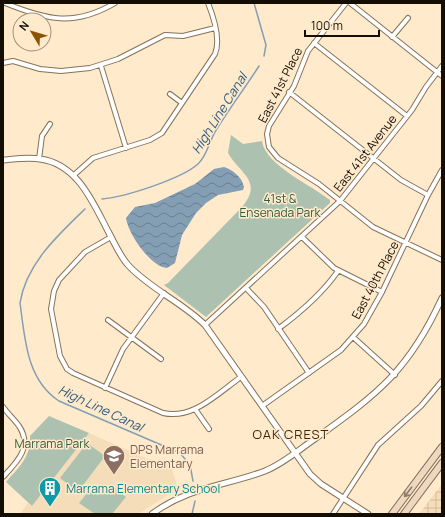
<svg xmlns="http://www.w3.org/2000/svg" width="445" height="517" font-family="Manrope,sans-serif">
<defs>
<pattern id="industrial-grid" width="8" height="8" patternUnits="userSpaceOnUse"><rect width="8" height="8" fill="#f6ddb9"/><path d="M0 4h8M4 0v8" fill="none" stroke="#d2bc9d"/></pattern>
<pattern id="water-waves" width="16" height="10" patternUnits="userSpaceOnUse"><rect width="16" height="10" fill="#849eb4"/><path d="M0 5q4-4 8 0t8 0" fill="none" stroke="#6b7f90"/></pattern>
</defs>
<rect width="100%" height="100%" fill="#ffeacc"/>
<path fill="url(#industrial-grid)" d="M442,484V514H419Z"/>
<path fill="#f6ddb9" d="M89,433L148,459L170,462L178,489L138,514H20L28,503L32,506Z"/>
<path fill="#adc1b1" d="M231,135L243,144L262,141C265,165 311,185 330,200V203L206,317L164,285L168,283L242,207C264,181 239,173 228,153Z
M49,416L89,433L32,506L6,482C19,467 31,457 30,436Z
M87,443L105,456L78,492L60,478Z
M106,487L116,489L126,497L112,514H95L79,503L88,492Z"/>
<path fill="url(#water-waves)" d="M224,167C233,170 242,177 244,187L243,190L218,195L206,203L196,213L182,235L175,263L167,268C151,267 128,234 126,218L135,207L155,203L195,184L214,169Z"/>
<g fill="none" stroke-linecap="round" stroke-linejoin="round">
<path stroke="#849eb4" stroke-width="1.5" d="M254,3L266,45L264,56
M102,199C125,197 181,179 198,164C207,156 209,142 215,132C229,109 245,88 259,66
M85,209C58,235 26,264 20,303C25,338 26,379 59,401L180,453L190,465L193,481
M192,514L195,501"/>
<g stroke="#857258" stroke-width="6">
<path id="minor" d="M5,3C47,20 74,27 115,3
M346,3L308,51L294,86L269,126L267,134L269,147L278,158L319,184L373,227L442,260
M350,3L442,76
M392,37L408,18
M314,43L407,116
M3,63L13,61L40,69L61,71L90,68L118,59L165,35L183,36L215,28
M101,66L126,148
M289,92L401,180L428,195
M170,94L182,103
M39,159L42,136L50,124
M74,175L93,158L150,140L162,133L215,54C221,39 214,18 208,3
M111,237L85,252L59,280L54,291L51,309L60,356L67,369L73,373L163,413C193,420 218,393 241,377
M302,237L334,268L382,292
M246,288L264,307L309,373
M108,320L161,359
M205,325L340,201L412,110L426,87L442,66
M278,329C301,312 322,294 338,271
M353,337L395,375
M105,388L123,349L164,293
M262,406L341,350L364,324L382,292L428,195L442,170
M3,407C8,414 14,419 19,426C33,447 17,462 3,477
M195,409L209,429
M333,514L378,445L421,406L442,381"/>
</g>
<g stroke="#857258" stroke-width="7">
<path id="tertiary" d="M3,160C15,159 28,157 40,159C78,164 93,203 109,233C115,244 120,256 128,265C150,289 182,302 205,325L310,474L321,484L368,514
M152,514C188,487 225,486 265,471C283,464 300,449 316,438C379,393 409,370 442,298"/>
</g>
<g stroke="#857258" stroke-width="8">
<path id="secondary" d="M392,514L442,447
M404,514L442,463"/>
</g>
<use href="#minor" stroke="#fff" stroke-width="4"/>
<use href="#tertiary" stroke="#fff" stroke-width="5"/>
<use href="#secondary" stroke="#f0d7c1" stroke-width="6"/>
</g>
<defs><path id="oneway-shaft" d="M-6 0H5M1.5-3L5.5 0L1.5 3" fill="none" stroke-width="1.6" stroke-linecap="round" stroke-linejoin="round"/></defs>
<use stroke="#8d7c6c" href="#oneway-shaft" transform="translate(408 492) rotate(127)"/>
<defs>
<g id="school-pin" transform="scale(1.15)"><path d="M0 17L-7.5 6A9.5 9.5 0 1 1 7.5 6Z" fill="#8d6e63" stroke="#ffeacc"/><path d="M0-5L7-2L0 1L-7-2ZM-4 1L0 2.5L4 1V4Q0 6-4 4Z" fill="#fff"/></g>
<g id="building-pin" transform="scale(1.15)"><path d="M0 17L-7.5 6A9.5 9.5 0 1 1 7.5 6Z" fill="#0f9aa8" stroke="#ffeacc"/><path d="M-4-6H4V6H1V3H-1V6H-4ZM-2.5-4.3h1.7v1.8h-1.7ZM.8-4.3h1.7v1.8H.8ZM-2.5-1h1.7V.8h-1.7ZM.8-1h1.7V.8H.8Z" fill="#fff"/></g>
</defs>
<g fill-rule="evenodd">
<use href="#school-pin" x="114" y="456"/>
<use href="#building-pin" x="50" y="488"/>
</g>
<g text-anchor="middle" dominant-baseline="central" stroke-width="3" stroke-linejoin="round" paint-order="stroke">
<g font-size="12" fill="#140d04" stroke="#ffeacc">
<text transform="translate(280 85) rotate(-63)">East 41st Place</text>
<text transform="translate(365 153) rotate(-52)">East 41st Avenue</text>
<text transform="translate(375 280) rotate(-62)">East 40th Place</text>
</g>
<g font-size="12" fill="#2f5c3c" stroke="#ffeacc">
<text x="280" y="198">41st &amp;<tspan x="280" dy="14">Ensenada Park</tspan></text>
<text x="52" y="443">Marrama Park</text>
</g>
<g font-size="12" fill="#785e54" stroke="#ffeacc" text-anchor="start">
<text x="130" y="449">DPS Marrama<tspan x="130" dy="14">Elementary</tspan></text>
</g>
<g font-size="12" fill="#0d838f" stroke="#ffeacc" text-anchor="start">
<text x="66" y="488">Marrama Elementary School</text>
</g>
<g font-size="13" font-style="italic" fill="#305b7d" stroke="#ffeacc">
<text transform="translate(219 113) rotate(-58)">High Line Canal</text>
<text transform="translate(101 408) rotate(25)">High Line Canal</text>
</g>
<g font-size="13" letter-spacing="1" fill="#412705" stroke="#ffeacc">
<text x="291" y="434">OAK CREST</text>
</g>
</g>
<rect width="445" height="517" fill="none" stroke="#140d04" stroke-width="8"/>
<g transform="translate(32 32) rotate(308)"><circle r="19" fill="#ffeacc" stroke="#a1927c"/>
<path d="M0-3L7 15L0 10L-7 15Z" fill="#8a5502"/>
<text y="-6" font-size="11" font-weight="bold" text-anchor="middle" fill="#140d04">N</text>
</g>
<path d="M305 30v6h74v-6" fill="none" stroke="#140d04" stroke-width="2"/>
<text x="311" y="30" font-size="12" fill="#140d04" stroke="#ffeacc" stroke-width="3" paint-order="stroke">100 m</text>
</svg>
